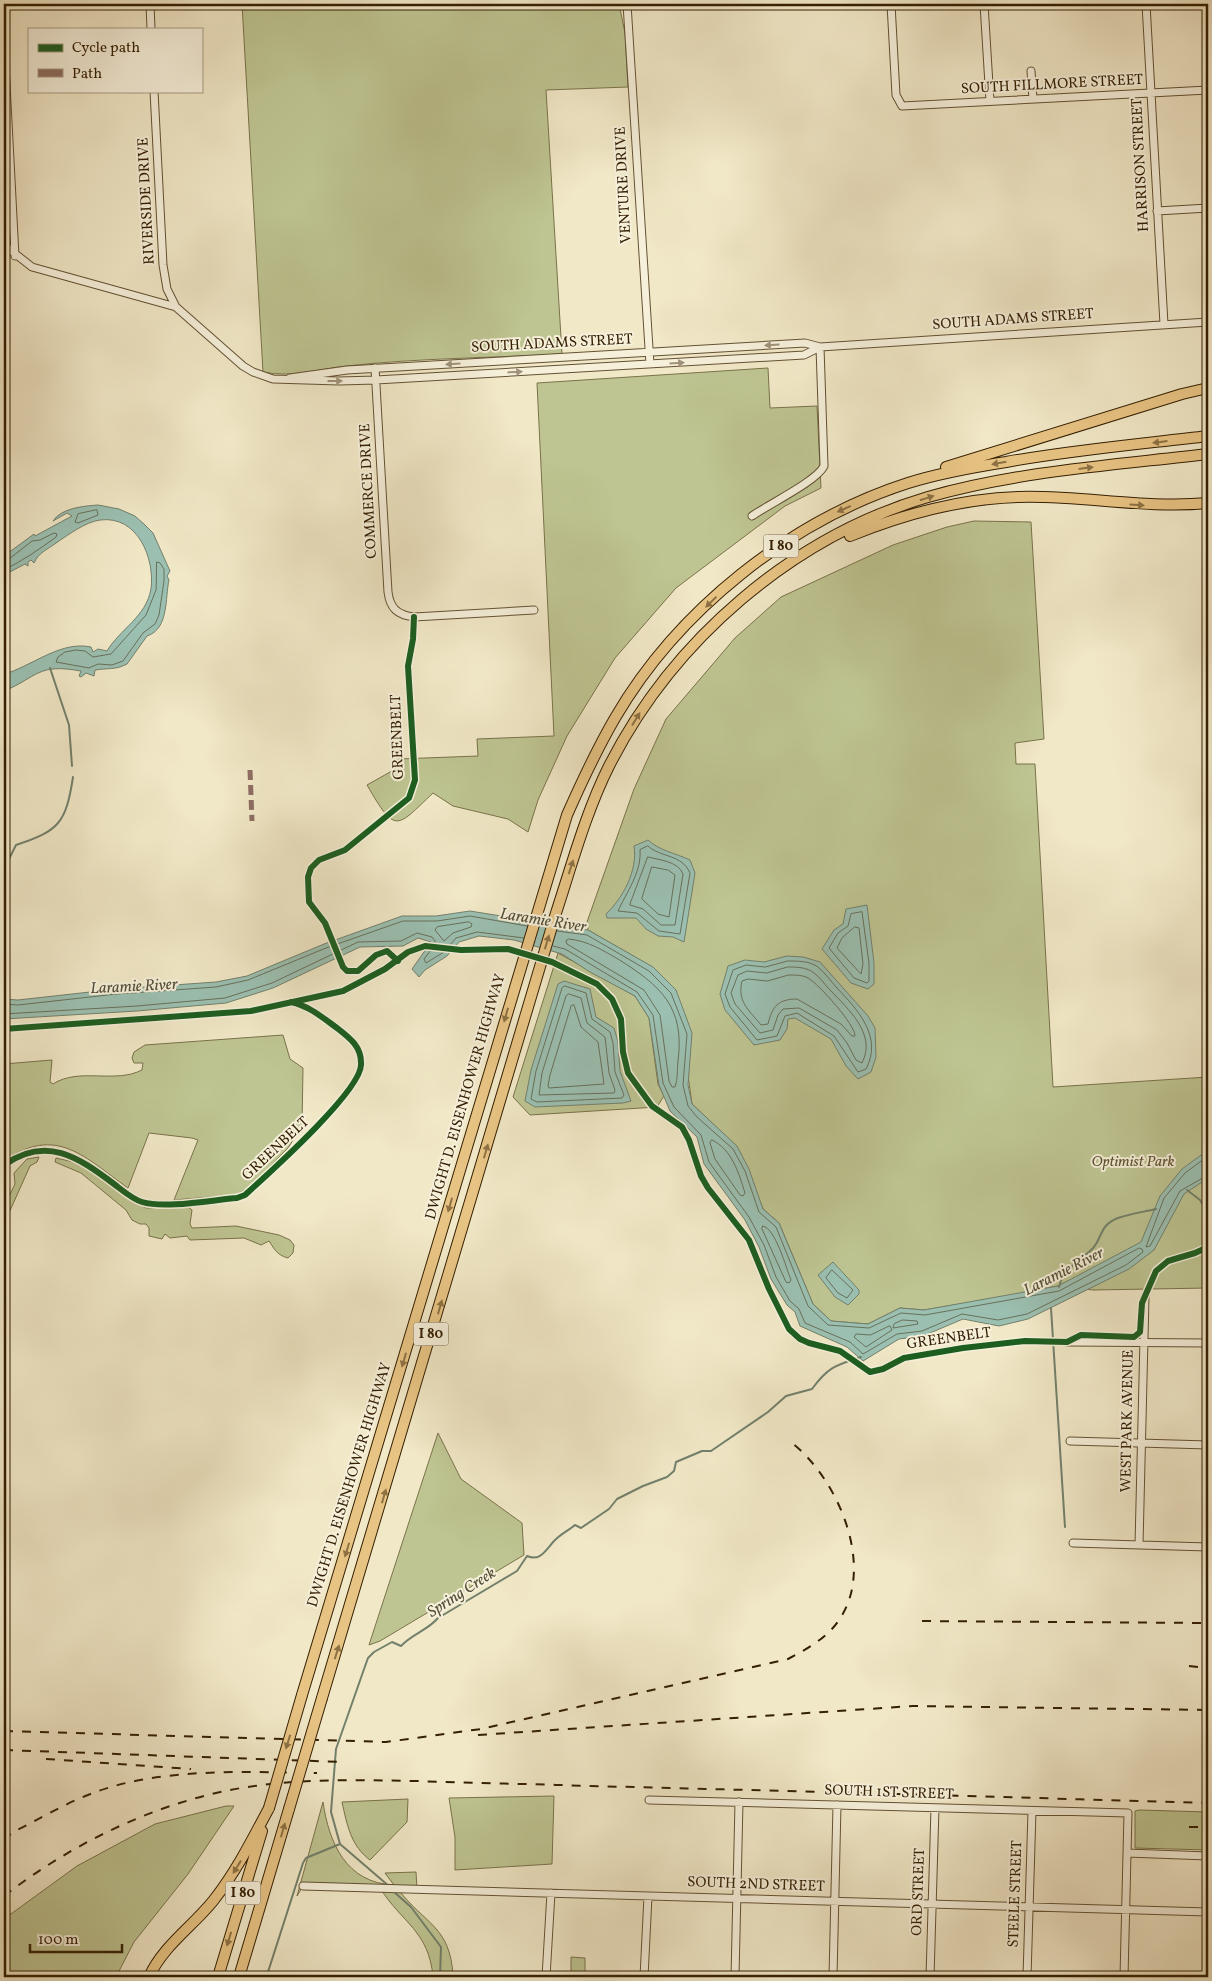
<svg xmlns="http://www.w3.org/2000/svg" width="1212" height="1981" font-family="Vollkorn,serif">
<rect width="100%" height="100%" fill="#f1e8c7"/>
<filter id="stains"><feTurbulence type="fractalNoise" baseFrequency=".004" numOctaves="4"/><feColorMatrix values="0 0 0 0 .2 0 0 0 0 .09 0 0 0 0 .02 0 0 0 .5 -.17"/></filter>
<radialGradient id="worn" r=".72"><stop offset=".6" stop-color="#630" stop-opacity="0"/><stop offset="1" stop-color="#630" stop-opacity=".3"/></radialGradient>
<path fill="#bec592" stroke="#79724a" d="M242,4H619L625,33L628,87L546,90L562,354C490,358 418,358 347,366C318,369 291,378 263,372Z
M768,368L770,408L817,406L821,488L785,506L676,588L615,658L567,736L538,800L528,832L508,819L453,806L433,793C396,828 396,835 367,785L399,767L398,759L478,756L477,739L554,736L537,383Z
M974,521L1031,522L1044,739L1015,743L1016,764H1035L1053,1087L1208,1077V1288L1093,1290L1065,1287L1064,1283L1058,1286L1014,1295L924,1310L900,1308L868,1324L831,1321L813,1304L779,1223L763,1209L756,1192L713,1124L692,1104L676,990L652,967L588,930L587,922L634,789L666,719L735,638L781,597L893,545L947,527Z
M558,953L635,996L649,1018L658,1084L664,1096L657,1107L530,1115L513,1097Z
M283,1035L290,1059L303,1068L302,1126L288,1148L247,1189L235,1195L174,1200L198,1140L192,1138L149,1133L128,1188C85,1158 57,1124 4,1161V1064L52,1060L50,1082L53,1084C79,1067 115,1084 142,1070L143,1063H134L132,1058L134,1052L145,1045Z
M39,1157L37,1162L30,1166L4,1224V1207L15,1184L14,1173L27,1159Z
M56,1158L78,1163L131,1200L146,1208L187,1206L192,1210L190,1224L192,1228L236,1226L279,1235L290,1240L294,1245L293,1253L288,1258C277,1255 275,1250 269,1241L261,1245L244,1238L190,1240L187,1236L170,1238L165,1234L162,1239L149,1236V1228L146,1224H140L132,1220L126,1210L81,1173L55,1162Z
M438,1433L461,1479L522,1523L524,1555L380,1641L369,1645Z
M554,1796L552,1864L455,1870V1837L449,1798Z
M408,1799L407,1822L370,1860C351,1846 347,1825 342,1802Z
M323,1802C329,1843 346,1883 394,1885L385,1873L416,1872L417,1889H398C424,1924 451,1926 453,1977H433C429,1931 402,1923 380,1888L303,1886L297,1896Z
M226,1806H234L188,1874L134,1942L116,1977H4V1919L77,1866L155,1824Z
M1139,1810L1208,1812V1850L1135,1848V1811Z
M571,1957L585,1958V1977H571Z"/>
<path fill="#9bc0b2" stroke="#72806c" d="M98,505L119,509L135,516L145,525L153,533L170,571L167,576L169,580C165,598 169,629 147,636L127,664C116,670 107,668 95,670L94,676L86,673L81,677L79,676L81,671C37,663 38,677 4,691V676L8,673C36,663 62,641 91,647L93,652L98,649L107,651C120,629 146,617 151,589C155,559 138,515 100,520C85,522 68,535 56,543C47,550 39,552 34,563L31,560L28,562V566L25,564L4,575V556L34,534L35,536L72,516L67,513L53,521C61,508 84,506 98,505Z
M648,840C660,851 675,853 690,860L695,873L684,942L673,937L658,936L646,929L636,918H607L606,914C623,898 638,870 634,846Z
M867,905L874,963V984L868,989L851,983L822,949L834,930L843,924L846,909Z
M470,911L588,930L653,967L676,990L692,1033L688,1085L692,1104L737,1146L749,1169L763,1209L779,1223L813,1304L831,1321L868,1324L900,1308L924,1310L1058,1286L1141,1242L1160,1196L1182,1169L1208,1150V1178L1184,1194L1154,1250L1129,1269L1028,1319L999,1326L963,1319L923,1336L899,1339L863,1361L847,1347L800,1326L795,1312L787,1305L771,1279L759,1247L745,1220L704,1164L697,1137L670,1111L659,1085L649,1018L635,996L590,972L562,954L514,940L479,936L459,942L447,956L425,970L419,977L412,969L431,942L418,938L403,946L360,947L273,988L226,1003L137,1011L4,1019V999L18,1000L117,989L216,982L247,976L324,944L402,916H436Z
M787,956L803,957L820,962L868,1016L875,1028L876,1057L871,1072L858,1079L846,1066L831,1039L795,1018L788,1019L787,1029L780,1040L754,1045L725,1010L720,994L728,966L745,960L764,962Z
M564,981L590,989L596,1017L614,1028L618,1042L620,1071L631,1101L623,1103L535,1107L525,1101L531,1070L558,984Z
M833,1262L859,1290V1294L848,1305L835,1297L818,1275Z"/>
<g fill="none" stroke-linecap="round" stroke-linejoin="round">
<path stroke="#68705a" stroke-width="1" d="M97,510L98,515L78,523L75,522L78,514Z
M4,560L9,559L32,541L40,540L54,533L57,534L56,537C40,549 22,561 4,570
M157,562L160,563L164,569V581L159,615L155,624L143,633L123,661L112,665L98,664L89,668L56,662L58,657L65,652L76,650L85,651L93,657L111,654L146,615L156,590Z
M648,846C661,858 682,854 690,873L680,934L659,931L637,913L618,911C626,893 642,872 640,850Z
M648,857C659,860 678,861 683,874L675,925H661L643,909L630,905Z
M652,867L668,870L675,875L669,917L658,914L642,899Z
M862,912L869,963V981L867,983L854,978L829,948L838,933L848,926L851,914Z
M469,922L472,924L471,927L453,933L444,941L435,930L437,927Z
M855,927L859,928L863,964L861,974L837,948L842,938Z
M569,939C588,941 602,950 618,959C661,986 685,1007 678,1061C677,1069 678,1079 675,1087H672L669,1081L660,1015L644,990L567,944L566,941Z
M553,946L565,949L637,992L653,1015L663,1083L674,1107L701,1135L709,1162L749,1217L764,1245L776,1277L790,1301L799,1309L805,1323L850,1342L863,1354L897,1334L922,1331L962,1314L998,1320L1027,1314L1126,1265L1143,1252L1142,1249L1139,1248L1059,1291L925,1315L901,1313L869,1328L828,1325L808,1306L776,1227L759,1212L745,1171L733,1149L697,1117L688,1106L683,1085L687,1034L671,993L649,971L587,935L557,931
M788,961C798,961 810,961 818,967C825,973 831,981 837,988C858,1010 883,1037 866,1069L858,1072L834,1036L797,1013L785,1016L777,1036L757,1040L730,1007L725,994L733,970L746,965L765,967Z
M788,967C796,967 807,967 814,973C820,977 825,985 830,990C848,1009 877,1034 862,1063L856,1060L847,1043L837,1030L799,1008L783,1009L778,1015L773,1030L760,1033L735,1004L731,993L738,975L747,971L766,973Z
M789,975C795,975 803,975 808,978C819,984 856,1026 855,1036H852L841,1024L797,999C778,999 772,1007 768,1024L761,1025C749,1010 737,1002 742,981L748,979L767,981Z
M565,986L586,993L592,1019L610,1032L613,1043L615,1072L624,1095L622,1098L537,1102L531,1099L536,1071L562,988Z
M569,994L581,998L587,1023L605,1037L609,1073L615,1090L614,1093L539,1095L542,1073L566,996Z
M4,1004L18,1005L117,994L216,987L248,980L326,948L403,921H437L470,916L527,926
M574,1005L581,1027L598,1042L604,1084L549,1088L548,1086L550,1075L571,1006Z
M4,1014L137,1006L225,998L272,983L358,942L401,941L417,933L432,937L435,941V945L424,959L426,963L444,952L456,938L477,932L524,938
M712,1140C732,1149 739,1174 745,1193L743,1196L740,1195L715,1159L710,1143Z
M1208,1156L1185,1173L1164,1198L1146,1247L1150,1246L1180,1191L1208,1175
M763,1226C776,1229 786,1268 791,1280L789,1283L786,1282L762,1229Z
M832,1270L853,1290L847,1298L838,1293L826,1278Z
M903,1320L917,1321L918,1324L893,1328L894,1324Z
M890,1326L892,1330L866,1347L854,1337L856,1334L870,1335Z"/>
<path stroke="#72806c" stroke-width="2" d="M50,668L69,725L72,766
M4,895L6,865L16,845C59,831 66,823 73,777
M1187,1190L1200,1200L1208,1213
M1059,1287C1063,1267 1082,1261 1094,1247C1103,1235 1100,1225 1118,1218C1129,1214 1143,1212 1156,1209
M1051,1308L1065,1527
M390,1887L340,1844L331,1812L336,1749L363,1672L368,1658L374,1652L392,1642L401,1646C412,1634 428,1630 438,1618L517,1571L527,1556C541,1562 546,1549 555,1540C561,1534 569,1530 575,1525L581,1528L609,1509L617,1499L643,1486L667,1477L674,1471L676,1462L702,1451H711L768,1412L786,1396L812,1389C828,1367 836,1365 861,1357
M393,1891L411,1907L441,1947L440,1977
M269,1977L268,1972L303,1863L306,1858L340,1844"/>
<g stroke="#635133" stroke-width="9">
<path id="minor" d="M150,4L151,29
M627,4L650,364
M891,4L896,95L902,106L1208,90
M984,4L990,101
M1146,4L1164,324
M4,46L15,256
M1031,71L1033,99
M154,91L163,265L167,289L176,307
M1157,211L1208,208
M4,245L32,267L176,307L243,366L253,372L273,379L339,381L376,380L804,355L820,347L1208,322
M375,368L388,592C390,608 397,615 414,617L534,610
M290,378L347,370L805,343L820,347
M752,516C769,504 817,481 824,466L820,347
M1067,1342L1208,1343
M1070,1441L1208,1445
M1073,1543L1208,1547
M1139,1545L1145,1297
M649,1800L1128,1813L1124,1977
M1127,1853L1208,1856
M303,1886L1208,1912
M546,1977L551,1893
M644,1977L648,1896
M735,1977L739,1802
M833,1977L837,1805
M930,1977L935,1808
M1027,1977L1032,1811"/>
</g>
<g stroke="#341f02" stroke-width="12">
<path id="highway" d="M946,467L1182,394L1208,388
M850,536C905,514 959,499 1019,497C1082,495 1145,509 1208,503
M302,1695L567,815C582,781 597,749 615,718C678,610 790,521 908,483C940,473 974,467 1006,462C1073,450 1141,444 1208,436
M322,1698L556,913C572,864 586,812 609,766C673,640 792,537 928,497C1019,471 1115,465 1208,454
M149,1977C163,1946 192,1927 213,1901C236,1872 252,1840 269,1808
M218,1977L262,1831
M239,1977L289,1809"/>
</g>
<use href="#minor" stroke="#f6f0db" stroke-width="7"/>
<use href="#highway" stroke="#e8c484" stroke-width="10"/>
<path stroke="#341f02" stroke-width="2" stroke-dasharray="9 9" stroke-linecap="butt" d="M922,1621L1208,1623
M1189,1666L1208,1668
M4,1731L386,1742L481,1729L788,1659C807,1649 827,1638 839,1620C876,1567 838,1479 792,1443
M478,1735L913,1706L1208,1710
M4,1750L342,1762
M46,1759L191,1769
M1189,1827H1208
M4,1840L13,1832C38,1820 62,1805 88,1795C156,1767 245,1772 317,1773
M4,1896C69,1846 145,1808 225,1791C289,1778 352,1780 416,1781C474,1783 532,1784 590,1786C796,1791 1002,1797 1208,1803"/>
<g stroke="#341f02" stroke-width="12" stroke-linecap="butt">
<path id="highway-bridge" d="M269,1808L302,1695
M289,1809L322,1698"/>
</g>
<use href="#highway-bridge" stroke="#e8c484" stroke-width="10"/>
<path stroke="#8d6e63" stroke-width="5" stroke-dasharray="10 5" stroke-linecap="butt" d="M250,770L252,821"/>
<g stroke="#f6f0db" stroke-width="9">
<path id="cycleway" d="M398,961L387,951L376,955L358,971H347L343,967L325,923L309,902L308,877L311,868L319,860L345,850L409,798L415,780L408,666L413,639L414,617
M4,1029L251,1011L343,991L385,969L408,952L425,946L461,950L508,949L552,962L597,984L612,999L621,1019L623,1052L628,1073L652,1106L682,1127L689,1140L701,1176L708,1188L749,1240L769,1289L789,1329L800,1339L809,1343L840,1351L870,1372L883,1369L904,1358L963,1348L1025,1341L1067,1342L1081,1335L1134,1337L1140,1332L1142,1303L1156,1271L1168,1261L1195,1253L1208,1247
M4,1165C46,1135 78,1157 114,1184C122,1190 132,1199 142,1202C165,1209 212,1200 237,1198L245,1195C268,1174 360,1092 361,1065C362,1047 350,1038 337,1028C322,1017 309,1006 291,1002"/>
</g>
<use href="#cycleway" stroke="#1b5e20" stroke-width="6"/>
</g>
<defs><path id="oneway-solid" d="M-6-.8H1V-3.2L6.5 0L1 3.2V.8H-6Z" transform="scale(1.25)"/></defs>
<g fill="#9f9279">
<use href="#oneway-solid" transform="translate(772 345) rotate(177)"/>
<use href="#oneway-solid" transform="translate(677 363) rotate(-4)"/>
<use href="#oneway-solid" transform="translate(453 364) rotate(177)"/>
<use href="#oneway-solid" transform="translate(515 372) rotate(-3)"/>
<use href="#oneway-solid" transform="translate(335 381)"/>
</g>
<g fill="#8e7243">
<use href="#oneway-solid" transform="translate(1160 442) rotate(173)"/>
<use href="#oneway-solid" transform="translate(999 463) rotate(170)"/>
<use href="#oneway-solid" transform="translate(1086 468) rotate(-7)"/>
<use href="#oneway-solid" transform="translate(927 498) rotate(-18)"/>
<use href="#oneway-solid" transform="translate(1137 505) rotate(4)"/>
<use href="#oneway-solid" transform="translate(844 509) rotate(156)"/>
<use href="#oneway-solid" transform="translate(711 602) rotate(136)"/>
<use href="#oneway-solid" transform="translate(636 719) rotate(-58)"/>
<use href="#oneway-solid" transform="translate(571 867) rotate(-72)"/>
<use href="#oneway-solid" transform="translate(547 942) rotate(-73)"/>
<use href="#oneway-solid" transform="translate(506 1015) rotate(106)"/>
<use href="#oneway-solid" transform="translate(486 1151) rotate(-74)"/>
<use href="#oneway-solid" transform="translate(450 1205) rotate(106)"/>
<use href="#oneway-solid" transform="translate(440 1307) rotate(-74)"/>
<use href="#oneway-solid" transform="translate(404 1360) rotate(106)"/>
<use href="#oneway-solid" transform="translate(384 1496) rotate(-74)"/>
<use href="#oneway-solid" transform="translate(347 1550) rotate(107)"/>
<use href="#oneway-solid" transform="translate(337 1652) rotate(-72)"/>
<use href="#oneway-solid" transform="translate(288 1742) rotate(107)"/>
<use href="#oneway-solid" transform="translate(283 1830) rotate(-74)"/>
<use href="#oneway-solid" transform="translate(237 1867) rotate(122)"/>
<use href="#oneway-solid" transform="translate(229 1939) rotate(107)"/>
</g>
<g text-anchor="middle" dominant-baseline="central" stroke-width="4" stroke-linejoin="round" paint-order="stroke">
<g fill="#f6f0db" stroke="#6e5e43" stroke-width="1">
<rect x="763.5" y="534.5" width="35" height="23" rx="4"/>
<rect x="413.5" y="1322.5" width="35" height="23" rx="4"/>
<rect x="225.5" y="1881.5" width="35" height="23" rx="4"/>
</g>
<g font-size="14" font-weight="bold" fill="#341f02">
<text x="781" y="546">I 80</text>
<text x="431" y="1334">I 80</text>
<text x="243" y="1893">I 80</text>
</g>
<g font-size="15" fill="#341f02" stroke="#f6f0db">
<text transform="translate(1052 85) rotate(-3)">SOUTH FILLMORE STREET</text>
<text transform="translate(1141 165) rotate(-93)">HARRISON STREET</text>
<text transform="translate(624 185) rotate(-93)">VENTURE DRIVE</text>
<text transform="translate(147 201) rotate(-93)">RIVERSIDE DRIVE</text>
<text transform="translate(1013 320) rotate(-4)">SOUTH ADAMS STREET</text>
<text transform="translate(552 344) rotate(-3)">SOUTH ADAMS STREET</text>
<text transform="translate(369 491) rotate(-93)">COMMERCE DRIVE</text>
<text transform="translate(398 737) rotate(-92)">GREENBELT</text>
<text transform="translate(466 1097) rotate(-74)">DWIGHT D. EISENHOWER HIGHWAY</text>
<text transform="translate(276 1149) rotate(-43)">GREENBELT</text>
<text transform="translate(949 1339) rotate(-8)">GREENBELT</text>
<text transform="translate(1128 1421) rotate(-89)">WEST PARK AVENUE</text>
<text transform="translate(350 1485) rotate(-73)">DWIGHT D. EISENHOWER HIGHWAY</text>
<text transform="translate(889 1793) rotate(2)">SOUTH 1ST STREET</text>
<text transform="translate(756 1885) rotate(2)">SOUTH 2ND STREET</text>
<text transform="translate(919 1892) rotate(-88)">ORD STREET</text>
<text transform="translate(1016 1894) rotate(-88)">STEELE STREET</text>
</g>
<g font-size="15" font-style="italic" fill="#5d512d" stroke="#f6f0db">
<text x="1133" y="1162">Optimist Park</text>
</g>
<g font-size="16" font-style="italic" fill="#534f37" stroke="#f6f0db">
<text transform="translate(543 921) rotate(9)">Laramie River</text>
<text transform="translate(134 987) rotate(-3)">Laramie River</text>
<text transform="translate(1064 1272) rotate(-27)">Laramie River</text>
<text transform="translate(462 1593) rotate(-33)">Spring Creek</text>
</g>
</g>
<rect width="1212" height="1981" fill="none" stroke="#f1e8c7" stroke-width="20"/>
<rect x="5" y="5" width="1202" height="1971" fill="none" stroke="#341f02" stroke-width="2.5"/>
<rect x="10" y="10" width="1192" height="1961" fill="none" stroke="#341f02"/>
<rect x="28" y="28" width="175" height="65" fill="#f6f0db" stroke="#a89c84"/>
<rect x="38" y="44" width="25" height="8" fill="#1b5e20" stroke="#a89c84"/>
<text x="72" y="52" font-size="15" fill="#341f02">Cycle path</text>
<rect x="38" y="69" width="25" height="8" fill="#8d6e63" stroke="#a89c84"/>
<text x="72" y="78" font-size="15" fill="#341f02">Path</text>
<path d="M30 1944v8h92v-8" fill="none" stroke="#341f02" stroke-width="2.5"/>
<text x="38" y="1944" font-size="15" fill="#341f02" stroke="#f6f0db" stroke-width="4" paint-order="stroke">100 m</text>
<rect width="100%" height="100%" filter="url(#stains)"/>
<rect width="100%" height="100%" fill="url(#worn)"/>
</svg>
